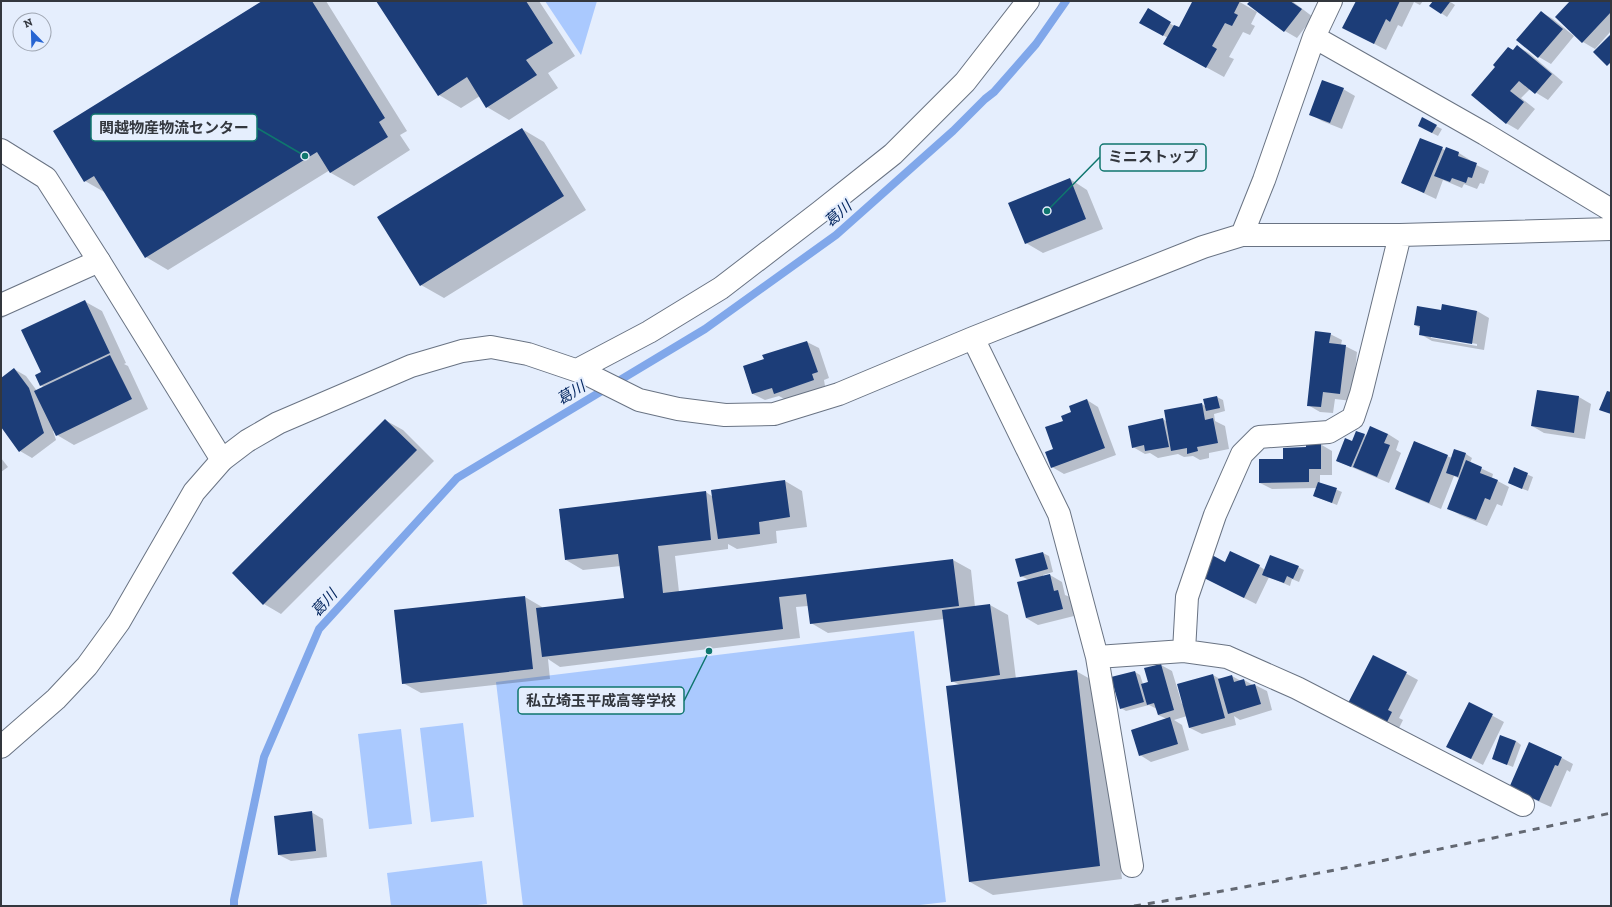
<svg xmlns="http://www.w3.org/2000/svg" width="1612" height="907" font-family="'Zilla Slab','Noto Sans JP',serif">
<rect width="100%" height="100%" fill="#e5eefd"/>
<path fill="#aac9fe" d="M545,1H597L581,55Z
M914,631L946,902L911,906H523L496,682Z
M463,723L474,817L431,822L420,728Z
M401,729L412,824L369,829L358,734Z
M482,861L487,904L468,906H391L387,873Z"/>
<path fill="#0003" fill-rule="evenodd" d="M264,1H326L407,131L400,135L410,150L354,186L331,173L330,170L168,270L146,257L106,193L85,181Z
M378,1H539L575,56L548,73L558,88L509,120L487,107L480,96L461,108L439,95Z
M1192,1H1238L1257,12L1251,24L1255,26L1250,35L1243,32L1229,57L1234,59L1224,77L1164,44L1168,38L1141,23L1148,10L1179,29L1194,2Z
M1251,1H1292L1313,17L1297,38L1285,31L1249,4Z
M1357,1H1410L1413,2V1H1423L1420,5L1414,2L1402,27L1398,25L1386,50L1344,28Z
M1435,1H1449L1455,5L1447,17L1441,13Z
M1571,1H1611V31L1595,49L1583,42L1556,17Z
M1541,12L1553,19L1574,36L1551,64L1539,57L1518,40Z
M1517,46L1529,53L1563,82L1548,100L1530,89L1521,98L1535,109L1518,130L1506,123L1513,51Z
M1343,89L1355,96L1342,129L1322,121L1310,114Z
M1436,126L1442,129L1438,136L1424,129Z
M522,129L544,142L586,210L444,298L421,285L379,218Z
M1420,139L1445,150L1459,153L1470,160V162L1489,171L1484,184L1480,183L1477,189L1464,184L1462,188L1443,180L1436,199L1402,183Z
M1070,179L1087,190L1103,229L1043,253L1026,243Z
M1,289L14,311L1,319Z
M84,301L102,311L126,363L124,364L128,366L148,409L74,445L57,435L54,430L53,431L56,440L32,458L20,451L1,426V379L14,369L26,376L37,391L45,388L40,385L42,373Z
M1443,306L1477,311L1489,318L1484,350L1432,341L1420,334L1421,329L1415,325L1442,311ZM1431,336L1477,344V346L1431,338Z
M1330,334L1342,340L1341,345L1345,346L1357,352L1352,401L1335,399L1333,413L1320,412L1308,405Z
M807,342L819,348L829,378L824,380L825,386L786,400L779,396L765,400L753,394L744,367L765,360L764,356Z
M1538,391L1579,397L1591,404L1585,439L1544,433L1532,426Z
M1217,397L1223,400L1225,411L1214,414L1215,421L1225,426L1229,449L1209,453V458L1200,460L1193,456L1184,457L1178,454L1158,458L1150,453L1145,454L1133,447L1163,419L1167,422L1202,404L1206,407Z
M1087,400L1098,407L1116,455L1064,474L1052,467L1064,421Z
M385,420L403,430L434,461L281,614L264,604Z
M1388,434L1399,441L1396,450L1401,453L1389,483L1337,461L1364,435L1367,436Z
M1414,443L1452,458L1455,450L1466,454L1472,458L1470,463L1493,474L1492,478L1509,487L1502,506L1497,504L1487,526L1460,515L1448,508L1460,479L1454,476L1441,509L1408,495L1396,489Z
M1320,444L1332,451V475H1320V483L1342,492L1337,505L1314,496L1317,488L1272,489L1260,483L1284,460L1307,448Z
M1,458L8,467L1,472Z
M1515,469L1533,477L1528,491L1509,483Z
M785,481L802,491L807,527L776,531L777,543L737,549L728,544V549L675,556L679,592L953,560L971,570L975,607L990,605L1008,615L1016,679L1076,671L1099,684L1122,879L993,895L970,882L960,685L952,681L944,619L828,633L811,623L808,606L796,607L800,638L560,667L548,659L550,679L421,693L403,683L525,597L542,607V609L625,599L621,566L583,570L566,560L706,492L713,497L712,490Z
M1043,553L1049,556L1053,572L1043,575V577L1050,575L1062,582L1065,595L1070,597L1074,616L1038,625L1026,618L1029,580L1021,576Z
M1226,563L1259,566L1265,570L1298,567L1304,570L1299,582L1292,579L1290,586L1269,577L1256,604L1203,577Z
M1374,656L1418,680L1399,718L1403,720L1399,728L1382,719L1380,722L1360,712Z
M1161,665L1172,671L1182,704L1213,675L1220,679L1232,676L1241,681L1244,680L1253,685H1255L1267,691L1272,710L1240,720L1234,716L1236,725L1202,734L1190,728L1187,716L1174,720L1182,725L1189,750L1151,762L1140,755L1167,719L1158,715L1157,709L1149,705L1126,711L1121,708L1135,672L1140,675L1143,684L1149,682Z
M1469,703L1504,722L1483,765L1448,747Z
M1516,741L1521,745L1513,767L1493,759Z
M1562,758L1573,764L1570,772L1567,770L1551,807L1522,794Z
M311,812L323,819L327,857L291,861L279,855Z"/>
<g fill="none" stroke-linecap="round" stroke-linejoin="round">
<path stroke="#80a7ea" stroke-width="8" d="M234,906V900L264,757L319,629L457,478L705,329L836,235L953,131L985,99L994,92L1036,44L1066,1"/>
</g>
<path fill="#1c3d78" d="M262,1H312L385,118L379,122L388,137L330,173L317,152L145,258L94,176L84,182L53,131Z
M376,1H526L553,43L526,60L537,75L486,108L467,77L438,96Z
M1190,1H1240L1234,13L1238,15L1232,26L1225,23L1212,46L1217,49L1206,68L1163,44L1174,25L1179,27L1192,2Z
M1250,1H1290L1302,9L1284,32L1247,4Z
M1356,1H1400L1390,22L1386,19L1374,44L1342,28Z
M1433,1H1449L1450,2L1441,14L1429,6Z
M1570,1H1611V12L1582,43L1555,17Z
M1148,8L1171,22L1163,36L1139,23Z
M1541,11L1563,29L1538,58L1516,40Z
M1611,34V62L1607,66L1593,52Z
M1517,45L1552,74L1535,94L1519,81L1510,91L1524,102L1506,124L1471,95L1495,67L1493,65L1508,47L1513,50Z
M1322,80L1344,88L1330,123L1309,115Z
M1422,117L1437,125L1432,133L1418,126Z
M522,128L564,196L420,286L377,217Z
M1420,138L1443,147L1424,193L1401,183Z
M1446,147L1459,152L1458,156L1477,163L1472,178L1468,177L1466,183L1452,178L1450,182L1434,176Z
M1070,178L1086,219L1025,244L1008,203Z
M85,300L110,353L40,386L35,375L41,372L21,330Z
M1442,304L1477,311L1472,344L1419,335L1420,326L1414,325L1417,306L1441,310Z
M1315,331L1331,333L1329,343L1346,345L1340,394L1323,392L1321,407L1307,406Z
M807,341L818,372L812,374L814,380L774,394L772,388L752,394L743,366L764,359L762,355Z
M110,355L132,399L56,436L34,391Z
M14,368L29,388L44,433L19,452L1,427V378Z
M1537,390L1579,396L1574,433L1531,426Z
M1607,391L1611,392V414L1599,410Z
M1217,396L1220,408L1206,411L1203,399Z
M1087,399L1105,448L1051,468L1045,452L1053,449L1045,427L1063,421L1061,416L1071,412L1069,406Z
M1202,403L1205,420L1213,418L1218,443L1197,447L1198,451L1187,454V448L1171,451L1164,410Z
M1163,418L1169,447L1145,451L1144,445L1132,448L1128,426Z
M385,419L417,450L263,605L232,573Z
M1370,426L1388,434L1384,443L1390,445L1377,477L1353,467Z
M1356,431L1365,434L1351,467L1336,461L1345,438L1352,441Z
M1414,441L1448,455L1429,503L1395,489Z
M1306,443H1321V469H1309V482L1259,483V459H1283V448L1306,447Z
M1454,449L1466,453L1458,477L1446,473Z
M1466,460L1482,467L1480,473L1498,480L1490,500L1485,498L1476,520L1447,509Z
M1514,467L1528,473L1522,489L1508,483Z
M785,480L790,517L759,522L760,534L718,539L711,490Z
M1318,482L1337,488L1332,503L1313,496Z
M706,491L711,540L658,546L663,593L953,559L959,606L810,624L806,594L779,597L783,629L542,657L536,608L624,598L618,554L565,560L559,509Z
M1230,551L1260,565L1244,598L1202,577L1212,555L1225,562Z
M1043,552L1048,569L1020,577L1015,559Z
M1270,555L1299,566L1293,579L1287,576L1284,583L1262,575Z
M1050,574L1054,591L1058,590L1063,609L1026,618L1017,582Z
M525,596L533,669L402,684L394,610Z
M990,604L1000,675L951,682L942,610Z
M1373,655L1407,672L1388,710L1392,712L1387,722L1369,713L1347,705Z
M1161,664L1174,710L1158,715L1154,703L1147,705L1141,684L1148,682L1144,668Z
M1077,670L1100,866L969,882L946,686Z
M1135,671L1144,702L1120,709L1111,677Z
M1213,674L1225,718L1189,728L1177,684Z
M1232,675L1234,682L1244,679L1246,686L1255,684L1261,704L1228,714L1218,679Z
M1469,702L1493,714L1471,759L1446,747Z
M1170,717L1178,744L1139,756L1131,730Z
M1500,735L1516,741L1507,765L1492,759Z
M1529,742L1562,757L1558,766L1555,765L1539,801L1509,788Z
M312,811L316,851L278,855L274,816Z"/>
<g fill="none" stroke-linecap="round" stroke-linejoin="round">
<g stroke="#697383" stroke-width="24">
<path id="street" d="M1314,37L1485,134L1611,210
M1242,235L1264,180L1314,37L1331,1
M1,305L99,261
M973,338L1059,514L1097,657L1132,866
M577,370L649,332L721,288L820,212L893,154L965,82L1028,1
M1184,651L1187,597L1215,515L1242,454L1259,437L1329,432L1353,418L1361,394L1400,235
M1097,657L1184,651L1227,657L1297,688L1523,805
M1,747L56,699L87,666L119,622L194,492L222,460L247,441L278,423L411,366L462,351L491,347L528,354L587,374L639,400L678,409L725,415L774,414L839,394L973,338L1203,247L1242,235H1400L1611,229"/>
</g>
<g stroke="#697383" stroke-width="24">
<path id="secondary" d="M1,150L46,178L99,261L222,460"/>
</g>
<use href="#street" stroke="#fff" stroke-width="22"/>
<use href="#secondary" stroke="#fff" stroke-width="22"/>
<path stroke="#636872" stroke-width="3" stroke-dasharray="7 7" stroke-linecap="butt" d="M1134,906C1294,880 1452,847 1611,813"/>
</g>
<g text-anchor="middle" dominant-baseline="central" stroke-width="4" stroke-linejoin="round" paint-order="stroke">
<g font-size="15" font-style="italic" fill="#062861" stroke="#e5eefd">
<text transform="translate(838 214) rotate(-41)">葛川</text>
<text transform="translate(571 393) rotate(-31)">葛川</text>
<text transform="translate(324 603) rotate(-48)">葛川</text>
</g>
</g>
<path fill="none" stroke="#0f766e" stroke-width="1.5" d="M305 156L257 128M1047 211L1100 157M709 651L684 701"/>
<g fill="#0f766e" stroke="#e5eefd" stroke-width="1.5">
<circle cx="305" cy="156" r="4"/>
<circle cx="1047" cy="211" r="4"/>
<circle cx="709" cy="651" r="4"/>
</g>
<g fill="#e5eefd" stroke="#0f766e" stroke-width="1.5">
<rect x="91" y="114" width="166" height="27" rx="4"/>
<rect x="1100" y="144" width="106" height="27" rx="4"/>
<rect x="518" y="687" width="166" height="27" rx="4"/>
</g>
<g font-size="15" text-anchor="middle" font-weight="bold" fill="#33373e">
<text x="174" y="133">関越物産物流センター</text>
<text x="1153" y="162">ミニストップ</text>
<text x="601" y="706">私立埼玉平成高等学校</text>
</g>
<rect width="1612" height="907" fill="none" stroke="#33373e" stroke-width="4"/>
<g transform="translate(32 32) rotate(337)"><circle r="19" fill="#e5eefd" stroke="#9ea5b1"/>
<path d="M0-3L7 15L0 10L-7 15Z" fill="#2765d2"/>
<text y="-6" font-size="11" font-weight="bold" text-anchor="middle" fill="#33373e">N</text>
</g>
</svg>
